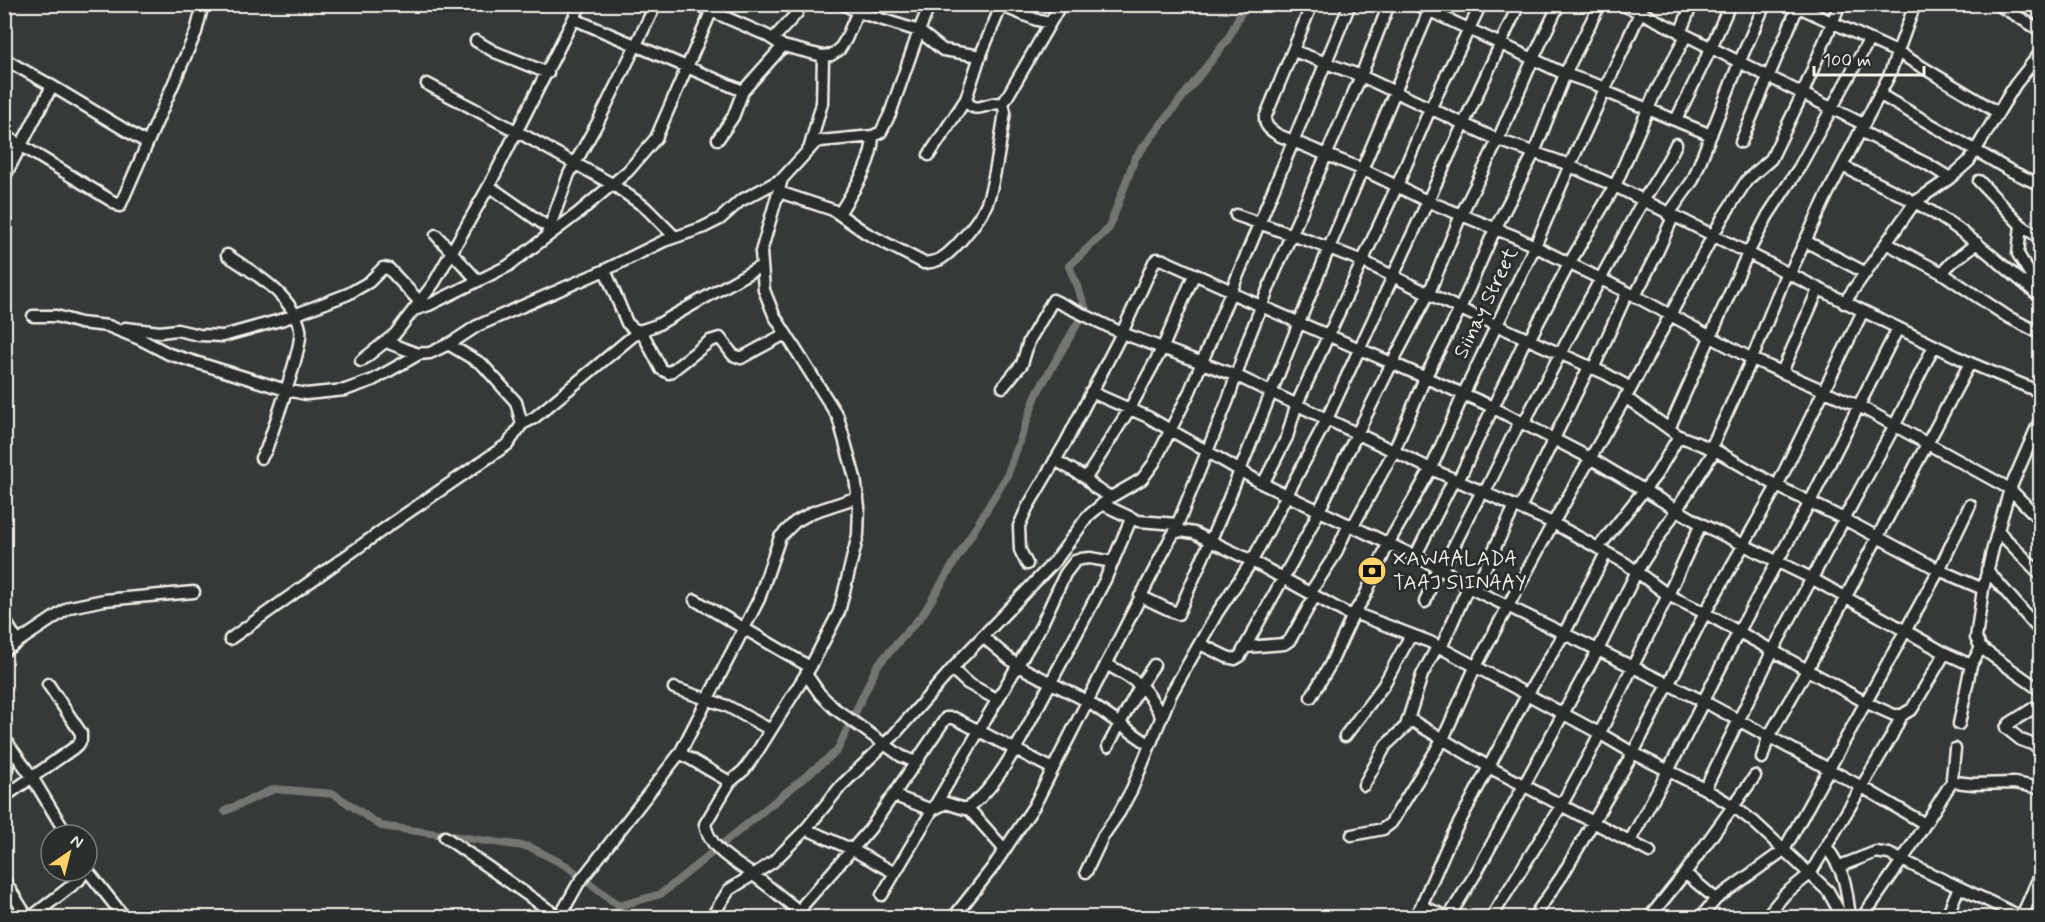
<svg xmlns="http://www.w3.org/2000/svg" width="2045" height="922" font-family="Mynerve,sans-serif">
<rect width="100%" height="100%" fill="#363939"/>
<filter id="ink" filterUnits="userSpaceOnUse"><feTurbulence type="fractalNoise" baseFrequency=".0167" numOctaves="2"/><feDisplacementMap in="SourceGraphic" scale="12" xChannelSelector="R" yChannelSelector="G"/><feConvolveMatrix kernelMatrix="1 2 1 2 8 2 1 2 1" color-interpolation-filters="sRGB"/></filter>
<g filter="url(#ink)">
<g fill="none" stroke-linecap="round" stroke-linejoin="round">
<path stroke="#757572" stroke-width="8" d="M225,811L274,789L334,794L381,826L530,847L567,866L577,874
M588,882L619,906L661,894L837,751L877,666L923,614L1007,476L1037,393L1086,309L1069,266L1109,228L1135,158L1228,39L1245,4"/>
<g stroke="#f4f1e8" stroke-width="15">
<path id="minor" d="M695,4L766,35L783,46L823,56L831,55L839,50L846,39L861,4
M843,4L858,12L919,31L943,50L981,56
M1312,4L1265,118C1265,127 1271,130 1278,135L1364,170L1427,201L1516,237L1635,296L1752,359L1859,406L2010,489L2040,520
M1415,4L1565,74L1606,88
M1620,4L1640,12L1863,124
M1792,4L1899,53L1997,112
M1997,4L2040,30
M1002,6L1037,20L1050,23
M574,19L743,91
M1680,33L1692,4
M773,39L797,13L800,4
M476,41L495,52L548,73
M1294,51L1361,76L1498,140L1570,165
M4,59L52,86L4,178
M427,84L518,132L612,184L645,207L675,237
M52,86L147,143
M1604,91L1711,135
M1879,94L2009,170L2040,185
M1003,104L1061,4
M1676,120L1711,48L1730,4
M1860,131L1927,164L1950,178
M4,135L120,206L196,32L203,4
M718,139L733,117L743,91L783,46
M1741,142L1799,4
M809,150L822,103L823,56
M929,155L966,99
M1570,166L1615,186L1863,311L1970,363L2040,392
M1842,166C1879,184 1917,201 1951,224C1983,246 2010,273 2040,296
M782,179L761,252L764,290L774,315L838,417L855,478L859,507L858,535L839,612L811,666L757,752L744,770L730,782L705,824C710,851 736,862 756,877C771,888 785,900 800,912
M1979,181L2021,225L2040,238
M489,186L549,228
M779,192L833,210L866,233L924,263C930,262 936,262 942,258C956,249 983,216 988,200C997,172 1000,141 1005,112L1003,104C990,99 974,118 966,99L979,59L1002,4
M839,214C854,189 872,165 873,136
M1236,215L1329,248L1432,4
M1668,215L1693,180L1739,63L1765,4
M2021,225L2018,254L2030,274L2034,292
M436,235L478,281
M546,237L569,174L598,122L656,4
M1805,241L1866,273
M1886,243L1942,273L2008,317L2036,331
M227,255C255,274 292,294 300,329C304,345 273,429 266,450L261,458
M605,270L627,323L634,329L639,331
M1942,273L1951,263L1977,243
M1789,275L1828,193L1889,76L1915,4
M1231,293L1486,404L1590,458L1701,524L1811,578L1945,653L1971,665L1981,648
M1635,296L1656,255L1673,217
M1844,303L1915,202L1950,178L1969,161L2015,85L2040,53
M414,310L429,305L508,266L577,214L628,171L656,138L711,12
M33,316H56L80,323L108,326L140,339L169,354L286,390L306,394L345,390L373,380L421,353
M125,328L160,332L177,330L199,335L223,336L284,319L348,294L369,282L383,268L389,269L420,302
M641,330L661,369L669,373L710,341L720,338L733,355L741,358L785,334
M1529,340L1569,264L1615,186L1655,93L1686,36
M386,342L418,354L430,353L451,343L477,326L605,270L664,241L702,228L720,219L740,201L782,179L815,143L820,141L873,136L881,132L890,114L919,31L930,4
M361,361L395,334L434,283L489,186L581,4
M1593,369L1627,293
M1782,372L1818,290
M1003,387L1022,364L1029,341L1053,300L1122,333L1237,376L1431,469L1553,523L1625,563L1668,595L1705,613L1865,702L1894,715H1902L1912,709L1945,653
M1091,392L1148,417L1263,484L1442,569L1468,587L1703,701L1862,787L1925,824
M1625,397L1679,436L1715,450L1777,486L1844,519L1939,570L1983,589
M2040,420L2010,489L1994,544L1983,589L1976,638L1981,648L2040,690
M1524,423C1561,351 1600,280 1639,208C1651,186 1666,167 1676,144
M522,424L534,418L639,331L657,325L761,266
M1669,429L1747,255L1768,215L1799,168L1869,40
M1711,448L1752,359L1786,274
M1055,460L1086,478
M1458,481L1526,338
M1263,484L1287,437L1296,406L1397,186L1430,109L1481,4
M1485,492L1520,421
M1111,497L1095,488L1086,478L1129,410L1163,347L1194,275
M1102,504L1138,521L1177,524
M1520,508L1589,367
M1353,526L1394,451L1425,378L1460,309L1495,229L1534,153L1565,74L1600,4
M1998,531L2040,574
M1174,533L1228,400L1249,337L1275,272L1361,76L1389,4
M1598,548L1656,475L1679,436
M1415,557L1454,479
M1027,564L1020,550L1019,526L1027,508L1066,442L1122,333L1154,262L1157,259L1163,260L1232,291
M1442,569L1482,491
M1987,570L2040,631
M1475,589L1515,506
M1310,593L1335,555L1349,524
M1140,596L1178,614L1227,503L1329,248L1362,261L1460,309L1606,374L1631,388
M695,600L810,667
M1425,602L1438,567
M4,619L18,642
M983,637L1018,666L1087,701L1150,745
M230,639L391,524L508,444L522,424L516,402L482,364L448,344
M1200,644L1227,657L1235,659L1240,656L1307,535L1392,363L1429,293L1461,215L1498,140L1533,59L1559,4
M1246,647L1284,644L1290,640L1315,596
M1441,648L1468,587
M4,651L70,607L104,600L194,592
M1106,664C1138,682 1145,684 1162,718
M952,669L967,683L998,700
M806,674L820,694L834,708L901,756L913,761L919,759
M674,688L727,706L771,730
M1311,697L1330,665L1354,613L1364,598L1388,544L1431,469L1464,393L1535,246L1570,165L1644,4
M2040,704L2010,723L2006,728L2021,740L2040,747
M1409,719L1489,767L1650,852
M1959,724L1971,665
M1345,736L1383,686L1411,635
M4,738L32,777L67,835
M1108,746L1141,684L1154,665
M1955,749L1952,778L1955,782L1973,784L2014,783L2040,788
M680,753L759,599L780,537L795,522L813,512L858,497
M1762,758L1768,738L1807,670L1970,363
M4,780L8,765L9,744
M1364,785L1386,745L1406,726L1422,675L1437,647
M1705,789L1773,650L1895,425L1934,346
M895,796L932,810L946,803L965,809C988,797 1009,760 1021,739L1105,580L1131,519
M4,797L78,745L81,740V733L48,684
M968,808L1005,850
M806,829L851,849L895,873
M1352,835L1383,829L1391,823L1443,739L1473,672L1508,606L1553,523L1631,388L1723,217L1747,180L1771,159L1802,95L1840,4
M445,837L559,917
M1630,841L1668,771L1738,633L1810,502L1898,328
M1827,848C1846,874 1846,886 1850,918
M1840,866L1876,852L1889,854L2024,918
M87,870L125,918
M1086,872L1103,836L1119,813L1132,789L1171,694L1217,613L1252,561L1327,419L1519,4
M1685,873L1716,899
M4,880L28,918
M882,895L1041,626L1065,574L1075,561L1081,559L1090,558L1113,562
M1421,906L1448,917
M798,917L804,904L870,829L946,718H954L1053,769
M30,918L79,880L85,871
M559,918L578,884L680,753L730,782
M711,918L729,890L773,862L806,829L841,786L893,736L961,659L1056,560L1088,516L1111,497L1142,479L1154,463L1190,391L1350,4
M953,918L993,867L1034,806L1169,541L1174,533L1181,531L1194,533L1252,561L1344,612L1350,615L1354,613L1430,642L1599,733L1633,753L1705,789L1733,806L1754,822L1828,891L1843,918
M1414,918L1421,906L1449,842L1527,695L1565,632L1606,553
M1448,918L1476,873L1598,650L1637,571L1715,450
M1491,918L1561,806L1590,753L1668,595L1701,524
M1533,918L1562,876L1633,753L1705,613L1777,486L1863,311
M1649,918L1685,873L1755,776
M1700,918L1716,899L1784,850L1939,570L1970,505
M1765,918L1785,894L1810,874L1890,739L1902,715
M1862,918L1903,859L1953,780
M1946,918L1959,887
M2021,918L2040,875"/>
</g>
<use href="#minor" stroke="#2a2d2e" stroke-width="10"/>
</g>
</g>
<defs>
<g id="bank-disc" transform="scale(1.5)"><circle r="9.5" fill="#ffd166" stroke="#2a2d2e"/><path d="M-6-4H6V4H-6ZM0-2.3a2.3 2.3 0 1 0 0 4.6a2.3 2.3 0 1 0 0-4.6Z" fill="#111"/></g>
</defs>
<g fill-rule="evenodd">
<use href="#bank-disc" x="1372" y="571"/>
</g>
<g text-anchor="middle" dominant-baseline="central" stroke-width="6" stroke-linejoin="round" paint-order="stroke">
<g font-size="21" fill="#f4f1e8" stroke="#2a2d2e">
<text transform="translate(1486 303) rotate(-64)">Siinay Street</text>
</g>
<g font-size="21" fill="#f4f1e8" stroke="#2a2d2e" text-anchor="start">
<text x="1393" y="559">XAWAALADA<tspan x="1393" dy="24">TAAJ SIINAAY</tspan></text>
</g>
</g>
<rect width="2045" height="922" fill="none" stroke="#2a2d2e" stroke-width="24"/>
<rect x="12" y="12" width="2021" height="898" fill="none" stroke="#f4f1e8" stroke-width="2" filter="url(#ink)"/>
<g transform="translate(69 853) rotate(35)"><circle r="28" fill="#2a2d2e" stroke="#7b7b78" stroke-width="1.5"/>
<path d="M0-4.5L10 22L0 15L-10 22Z" fill="#ffd166"/>
<text y="-9" font-size="16" font-weight="bold" text-anchor="middle" fill="#f4f1e8">N</text>
</g>
<path d="M1814 66v9h110v-9" fill="none" stroke="#f4f1e8" stroke-width="3"/>
<text x="1823" y="66" font-size="18" fill="#f4f1e8" stroke="#2a2d2e" stroke-width="4.5" paint-order="stroke">100 m</text>
</svg>
